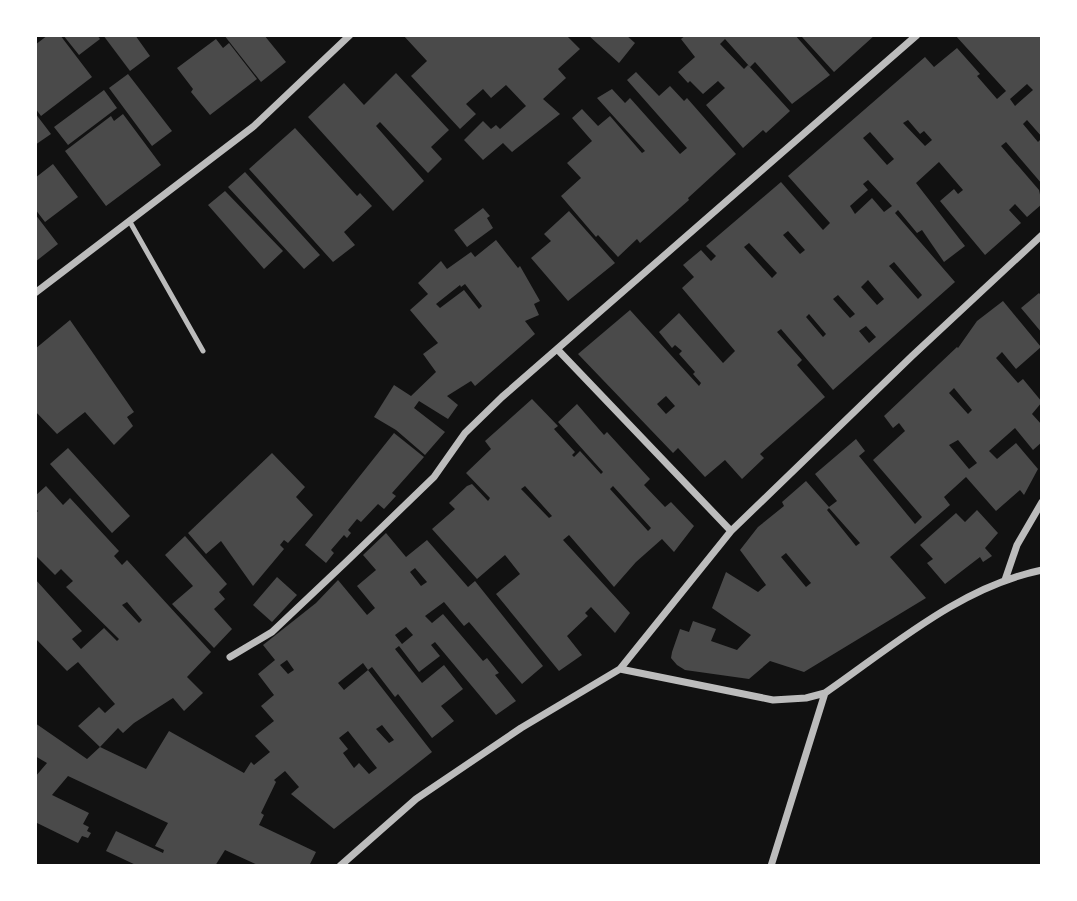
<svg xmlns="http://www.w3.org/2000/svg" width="1077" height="901" font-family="Inter,sans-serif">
<rect width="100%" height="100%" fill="#111"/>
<path fill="#4a4a4a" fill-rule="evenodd" d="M48,35H60L92,77L41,116L35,108V45Z
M63,35H97L100,39L79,55Z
M103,35H135L150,56L130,71Z
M224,35H264L286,62L261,82Z
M403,35H566L580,49L558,69L566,78L543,99L560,114L512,152L503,143L483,160L464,140L483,121L491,129L496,125L500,129L526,106L506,85L491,98L483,89L466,104L476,114L460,129L411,76L427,61Z
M588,35H626L635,43L619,63Z
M686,35H795L830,75L792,104L755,62L750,67L725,39L720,44L744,69L748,65L790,111L766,133L763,130L743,148L706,105L725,88L718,81L703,94L690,81L688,83L678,72L695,57L681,39Z
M804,35H875L834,72L802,37Z
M955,35H1042V137L1027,120L1023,124L1038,142L1042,138V184L1006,142L1001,146L1039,190L1042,204L1027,217L1015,204L1009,210L1021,223L985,255L940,201L954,189L958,194L963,190L939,162L916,183L965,246L944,262L922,230L917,233L898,210L895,213L955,282L833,390L781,329L777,332L802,360L797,365L825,397L760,454L764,458L742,479L725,460L705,477L678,448L673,453L578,354L630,310L699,386L701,383L693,374L695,372L679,354L682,351L675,345L672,348L659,332L679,313L723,363L735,351L682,288L694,277L683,265L701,250L711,261L716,256L706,246L781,182L823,230L830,223L788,176L925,57L934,67L957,48L980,74L977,76L997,99L1006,91ZM1027,84L1033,90L1015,106L1010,99ZM908,120L920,134L924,131L932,140L925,146L903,123ZM870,132L894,159L887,165L863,138ZM868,180L892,206L884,212L872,198L855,214L850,206L868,190L863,184ZM788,231L805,250L800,254L783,235ZM749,243L777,273L772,278L744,247ZM894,262L922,295L918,299L889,266ZM868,280L884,299L877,305L861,287ZM838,295L855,314L850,318L833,299ZM809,314L826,334L823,337L806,317ZM866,326L876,337L869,343L859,331ZM666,396L675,406L666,414L657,404Z
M216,39L223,48L229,43L257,79L210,115L191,92L193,89L177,68Z
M636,72L659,96L670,86L684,101L687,98L736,154L688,198L689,200L640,243L637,239L618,257L598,235L596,237L561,196L581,178L567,163L592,141L572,118L582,109L598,126L610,116L642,153L645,151L597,98L612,89L625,103L630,98L680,154L687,148L627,80Z
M396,73L449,130L431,147L442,159L428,173L380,122L376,126L424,181L393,211L308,117L344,83L364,105Z
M128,74L172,131L152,146L109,88Z
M104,90L117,108L68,145L54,127Z
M35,113L51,134L35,145Z
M123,114L161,165L106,206L65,151L111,116L114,121Z
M295,128L357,196L360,193L372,206L344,232L355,245L333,262L249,169Z
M53,164L78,197L45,222L35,209V178Z
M245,172L320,255L304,269L228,187Z
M225,191L283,251L264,269L208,205Z
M483,208L490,216L487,218L493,228L467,247L454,230Z
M569,211L615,263L568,301L531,258L551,241L544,234Z
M35,214L58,244L35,262Z
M496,240L518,268L520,266L540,301L534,304L539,315L525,321L535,334L475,386L471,381L447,396L458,405L448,419L419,401L414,408L445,432L425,455L396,430L374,417L394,385L411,396L436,372L423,354L438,343L410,310L428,294L418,283L441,261L447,269L471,252L475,257ZM465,284L482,306L479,309L464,290L440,308L436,304L460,285L461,287Z
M1039,293L1042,297V333L1021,308Z
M1003,301L1041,347L1016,369L1002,352L996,358L1018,383L1023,379L1042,402L1032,414L1042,425V442L1033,450L1015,428L989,451L997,459L1016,443L1038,469L1024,495L1020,490L996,511L966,477L944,497L950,505L890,557L926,598L804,672L770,661L749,679L685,670L677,665L671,658L672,652L680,629L689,632L693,621L716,629L711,641L737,650L751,635L712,608L726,572L758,592L766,585L740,550L758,527L784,506L782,502L806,481L829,507L837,501L815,474L856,439L865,451L859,456L915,524L922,517L873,460L905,431L899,423L893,428L884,416L957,347L958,348L977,321ZM954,388L972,410L968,414L949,393ZM958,440L977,463L969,469L949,445ZM829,508L860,543L856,546L827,510ZM786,553L811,583L806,587L781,557Z
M70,320L134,412L127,417L133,426L114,445L85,412L57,434L35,411V349Z
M532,399L558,426L554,429L575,452L572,455L574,457L580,451L601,474L603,472L558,422L577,404L604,435L607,432L650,479L644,485L665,507L671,502L694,526L674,552L662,539L636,562L614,587L569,535L563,540L630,613L615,633L591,607L585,613L588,616L567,636L582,655L559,671L496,594L520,574L505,555L477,579L432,529L455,509L449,503L467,486L472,484L488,501L490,498L466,473L491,449L485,441ZM525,486L552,516L549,518L521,489ZM613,486L651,528L648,531L610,489Z
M394,433L424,457L392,493L396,496L384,509L378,504L361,522L357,519L348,530L351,533L347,538L344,535L331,550L334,553L326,563L305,545Z
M68,448L130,516L112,533L50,464Z
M272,453L305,487L296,497L313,515L288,543L284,540L280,545L284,549L253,586L221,541L206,554L188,533Z
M46,486L63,505L70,498L119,551L114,556L122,565L127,560L211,652L187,677L203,693L184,711L173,698L134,723L123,733L118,728L100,747L78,726L99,707L105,713L115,704L78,662L67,671L35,638V579L82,631L72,639L81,649L104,628L117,641L119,639L66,587L73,581L61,569L55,575L35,555V514L38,511L35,508V496ZM127,602L142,620L139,623L122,605Z
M977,510L998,533L985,548L992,556L983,562L980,557L945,584L927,563L933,559L920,545L956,513L965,522Z
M386,533L406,557L427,540L468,587L475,581L543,666L522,684L469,622L464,626L444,602L425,616L432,623L443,614L483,661L487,658L499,673L495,675L516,701L496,715L435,642L431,645L440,656L419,672L399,646L395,649L422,683L444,665L463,689L441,706L454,721L432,738L398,694L395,697L372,667L368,670L363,663L338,683L344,690L368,670L432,752L334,829L291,794L299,787L285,771L274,780L276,782L261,813L264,815L259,825L316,852L309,866H260L225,850L215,866H138L106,851L116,831L163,853L164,850L155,846L168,823L68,776L52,795L89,813L83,824L89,827L87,831L91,833L88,838L82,836L78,843L35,822V777L47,763L35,756V723L87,759L100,747L146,769L169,731L244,773L251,762L254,765L270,752L255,736L274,721L261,706L274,695L258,674L275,660L263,645L316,603L338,580L367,615L375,608L357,586L376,570L363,555ZM415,568L427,582L421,586L410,572ZM406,627L413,635L402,644L395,635ZM287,660L294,670L288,674L280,665ZM382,725L394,740L389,743L376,729ZM348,731L377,768L369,774L359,763L354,768L343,753L348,749L339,738Z
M185,536L227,584L219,592L225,599L214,609L232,629L214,648L172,604L193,586L165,555Z
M277,577L297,595L272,622L253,605Z"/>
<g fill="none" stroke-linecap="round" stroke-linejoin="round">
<path stroke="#bcbcbc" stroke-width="5" d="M130,222L203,351"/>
<path stroke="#bcbcbc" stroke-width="7" d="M35,293L254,126L350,35
M557,349L731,531
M1005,580L1017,545L1042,502
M230,657L272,632L346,562L434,477L465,433L502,397L917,35
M620,669L773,700L806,698L825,693C893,646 960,587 1042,570
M340,866L416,799L521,728L620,669L731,531L912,356L1042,235
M771,866L825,693"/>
</g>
<rect width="1077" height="901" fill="none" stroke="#ffffff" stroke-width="74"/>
</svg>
